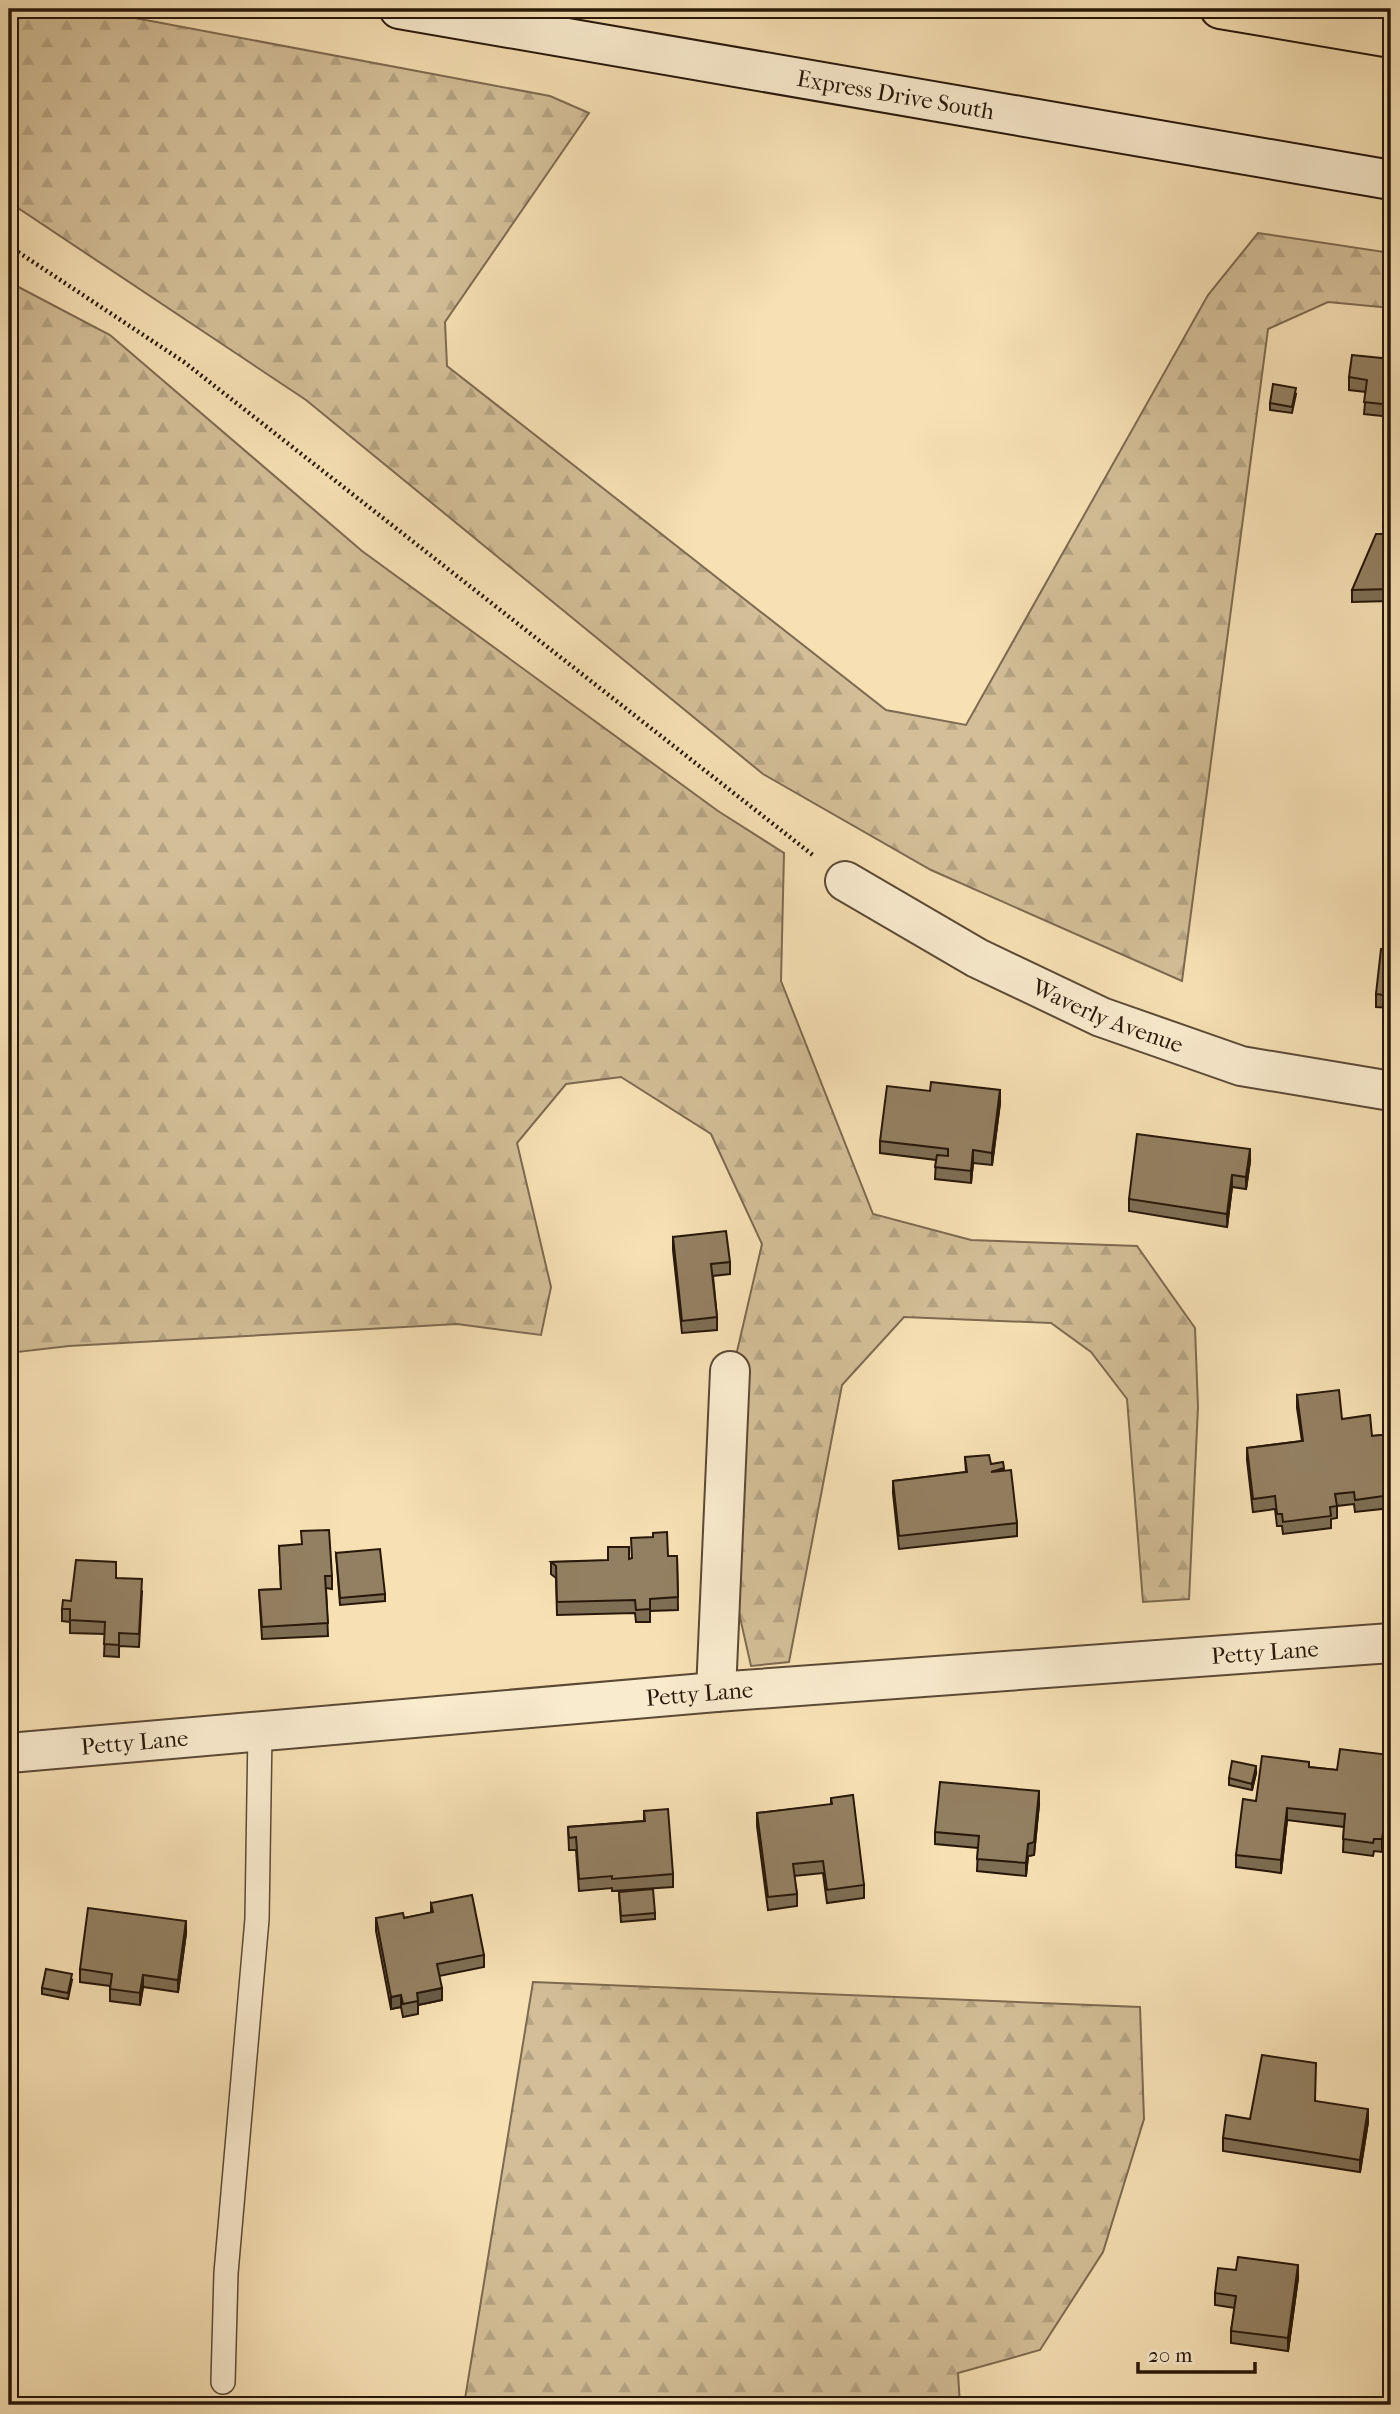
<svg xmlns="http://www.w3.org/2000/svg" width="1400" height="2414" font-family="'IM FELL French Canon',serif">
<defs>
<pattern id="forest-firs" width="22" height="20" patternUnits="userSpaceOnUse" patternTransform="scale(1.75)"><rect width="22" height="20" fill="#d3be97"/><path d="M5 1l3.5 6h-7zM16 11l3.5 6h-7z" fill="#b5a381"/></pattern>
</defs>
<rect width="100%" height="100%" fill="#f6e0b4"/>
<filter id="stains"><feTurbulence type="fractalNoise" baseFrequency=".00286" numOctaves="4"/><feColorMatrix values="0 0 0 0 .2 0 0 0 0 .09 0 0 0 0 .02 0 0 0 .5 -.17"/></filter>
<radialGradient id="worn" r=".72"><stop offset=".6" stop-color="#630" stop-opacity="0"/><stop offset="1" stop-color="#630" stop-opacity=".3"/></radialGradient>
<path fill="url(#forest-firs)" stroke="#7e6a50" stroke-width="2" d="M9,9H87L550,96L589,113L445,322L447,366L886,710L966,725L1208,295L1258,233L1391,253V308L1328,302L1268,329L1182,981L931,870L763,774L306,400L9,202Z
M9,282L110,335L362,551L718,811L784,853L781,981L873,1214L971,1240L1137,1246L1195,1328L1198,1407L1189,1599L1143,1602L1127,1399L1091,1352L1051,1323L904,1317L842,1385L789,1662L751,1666L708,1476L762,1244L711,1134L621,1077L566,1084L517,1143L551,1287L541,1335L457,1324L69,1346L9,1353Z
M9,1857L14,2087L9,2147Z
M533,1982L1140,2007L1144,2119L1103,2252L1040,2350L958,2373L960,2405H464Z"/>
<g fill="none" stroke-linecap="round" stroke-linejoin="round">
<g stroke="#5c4934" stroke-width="26">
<path id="lane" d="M223,2382L226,2273L257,1919L260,1732"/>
</g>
<g stroke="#5c4934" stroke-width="42">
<g id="street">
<path id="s1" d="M845,881L977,958L1101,1017L1241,1066L1391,1091"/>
<path d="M716,1692L730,1371"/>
<path id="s2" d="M9,1753L716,1692L1391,1643"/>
</g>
</g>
<g stroke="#281709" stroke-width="42">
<g id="secondary">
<path id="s3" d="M399,9L1391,180"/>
</g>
</g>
<g stroke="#281709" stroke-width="42">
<path id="highway" d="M1220,9L1391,38"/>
</g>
<path stroke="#281709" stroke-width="4.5" stroke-dasharray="2 3.5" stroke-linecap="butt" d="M9,246L184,362L814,856"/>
<use href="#lane" stroke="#f9ebce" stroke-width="23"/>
<use href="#street" stroke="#f9ebce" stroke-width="38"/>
<use href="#secondary" stroke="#f9ebce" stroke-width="38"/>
<use href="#highway" stroke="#f6e0b4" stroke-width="38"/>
</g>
<path fill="#7e6e54" stroke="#281709" stroke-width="2" d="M1391,359V417L1364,414L1366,392L1349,390V377Z
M1296,394L1292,413L1270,410V403Z
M1391,534V601L1352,602V590Z
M1391,860V892L1389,891Z
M1391,950V1008L1376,1007V994Z
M1000,1103L992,1165L973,1163L971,1183L935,1179L936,1160L880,1153V1141Z
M1250,1161L1246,1189L1232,1187L1227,1227L1129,1211V1199Z
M673,1237L730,1262V1274L713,1276L717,1317V1330L682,1333L673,1250Z
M1297,1395L1372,1436L1391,1434V1508L1355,1512L1354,1504L1337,1506V1518L1331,1519V1528L1283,1534L1282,1526H1277L1275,1509L1253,1512L1247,1460V1448L1302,1441L1297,1408Z
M965,1457L991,1464L1004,1470L1017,1523V1536L899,1549L893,1493V1481L966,1472Z
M279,1546L332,1576V1589L326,1588L328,1636L262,1639L259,1590L281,1589Z
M336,1553L385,1594V1601L340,1605Z
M677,1556L678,1610L650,1611V1622H636L635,1613L557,1615L556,1578L551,1574V1562L608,1561Z
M116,1578L142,1591L139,1647L119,1646V1657L104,1656L105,1634L70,1633V1622L62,1621V1609L71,1601Z
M1391,1749V1833L1385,1832L1382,1852L1374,1851L1373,1856L1343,1852L1344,1827L1287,1820L1281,1873L1236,1867V1855L1256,1801L1309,1767L1337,1770L1389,1755Z
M1256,1773L1252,1790L1229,1785V1778Z
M831,1798L864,1885V1898L827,1903L823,1873L794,1876L797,1894V1906L768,1910L757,1826V1813L831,1805Z
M1039,1804L1034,1855L1028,1856L1026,1876L977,1871L978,1848L935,1844V1832Z
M644,1811L673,1874V1887L612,1891V1888L579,1891L576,1850H569L568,1827L644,1821Z
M619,1892L655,1913V1919L621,1922Z
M431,1903L484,1955V1967L439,1976L442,2000L418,2005V2014L403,2017L401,2007L391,2009L376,1931V1918H404L431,1913Z
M186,1933L178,1992L143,1987L140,2005L110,2001V1986L80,1982V1969Z
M72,1980L68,1999L42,1994V1988Z
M1315,2101L1368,2122L1360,2172L1223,2151V2138L1250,2119Z
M1298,2278L1288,2351L1231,2343V2331L1235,2308L1215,2305V2293Z"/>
<path fill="#675a45" stroke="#281709" stroke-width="2" d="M1000,1090V1103L992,1165V1153Z
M1250,1149V1161L1246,1189V1177Z
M973,1150V1163L971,1183V1171Z
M1232,1175V1187L1227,1227V1214Z
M1256,1766V1773L1252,1790V1784Z
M1039,1791V1804L1034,1855L1028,1856L1026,1876V1863L1028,1844Z
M1287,1808V1820L1281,1873V1860Z
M1385,1820V1832L1382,1852V1839Z
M186,1921V1933L178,1992V1980Z
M143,1975V1987L140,2005V1993Z
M442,1988V2000L418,2005L417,1993Z
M401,1995V2007L391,2009V1997Z
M1368,2109V2122L1360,2172V2160Z
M1298,2265V2278L1288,2351V2338Z"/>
<path fill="#938062" stroke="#281709" stroke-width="2" d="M1352,355L1391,359V405L1364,402L1367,380L1349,377Z
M1273,384L1296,388L1292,407L1270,403Z
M1376,534H1391V589L1352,590Z
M1391,860V879H1389Z
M1381,949L1391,950V996L1376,994Z
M931,1082L1000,1090L992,1153L973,1150L971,1171L935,1167L937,1155L948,1156V1149L880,1141L887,1086L930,1091Z
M1137,1134L1250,1149L1246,1177L1232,1175L1227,1214L1129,1199Z
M726,1231L730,1262L711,1264L717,1317L682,1321L673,1237Z
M1339,1390L1342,1419L1370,1415L1372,1436L1391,1434V1495L1355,1500L1354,1492L1335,1494L1337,1506L1330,1507L1331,1516L1283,1522L1282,1514H1277L1275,1496L1253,1499L1247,1448L1303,1441L1297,1395Z
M989,1455L991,1464L1003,1462L1004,1468L991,1472L1011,1470L1017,1523L899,1536L893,1481L967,1472L965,1457Z
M329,1530L332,1576H325L328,1623L262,1627L259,1590L281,1589L279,1546L302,1544L301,1531Z
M667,1532L668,1556H677L678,1597L650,1599V1609L636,1610L635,1600L557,1602L556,1566L551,1562L608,1560V1547H629V1559L632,1558L631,1538L653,1537V1533Z
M380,1549L385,1594L340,1598L336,1553Z
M76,1560L116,1562V1578L142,1579L139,1634L119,1633V1645L104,1644L105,1622L70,1620V1609H62L63,1600L71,1601Z
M1390,1748L1391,1749V1821L1385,1820L1382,1839H1374L1373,1843L1343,1839L1345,1814L1287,1808L1281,1860L1236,1855L1243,1799L1256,1801L1262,1756L1309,1762V1767L1337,1770L1340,1749L1389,1755Z
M1232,1761L1256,1766L1252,1784L1229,1778Z
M940,1782L1039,1791L1034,1842L1028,1844L1026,1863L977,1859L979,1836L935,1832Z
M853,1795L864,1885L827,1890L823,1861L793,1864L797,1894L768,1897L757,1813L832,1804L831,1798Z
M668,1809L673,1874L612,1879V1876L579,1879L576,1837L569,1838L568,1827L645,1821L644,1811Z
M653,1889L655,1913L621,1916L619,1892Z
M472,1895L484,1955L437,1964L442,1988L417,1993L418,2001L403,2004L401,1995L391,1997L376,1918L403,1913L404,1918L433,1912L431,1903Z
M88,1908L186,1921L178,1980L143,1975L140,1993L110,1989L112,1974L80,1969Z
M46,1969L72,1974L68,1993L42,1988Z
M1262,2055L1316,2063L1315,2101L1368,2109L1360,2160L1223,2138L1226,2115L1250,2119Z
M1238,2257L1298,2265L1288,2338L1231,2331L1236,2296L1215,2293L1218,2268L1236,2270Z"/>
<g text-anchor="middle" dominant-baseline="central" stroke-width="7" stroke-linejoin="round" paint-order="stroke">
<g font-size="23" fill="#281709" stroke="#f9ebce">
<text stroke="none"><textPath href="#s3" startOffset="504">Express Drive South</textPath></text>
<text stroke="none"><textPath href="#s1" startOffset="296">Waverly Avenue</textPath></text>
<text stroke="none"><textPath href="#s2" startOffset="1260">Petty Lane</textPath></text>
<text stroke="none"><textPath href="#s2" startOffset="693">Petty Lane</textPath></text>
<text stroke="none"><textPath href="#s2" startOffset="126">Petty Lane</textPath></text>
</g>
</g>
<rect width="1400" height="2414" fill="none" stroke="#f6e0b4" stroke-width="35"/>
<rect x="10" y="10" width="1379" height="2393" fill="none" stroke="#281709" stroke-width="3.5"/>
<rect x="18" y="18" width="1365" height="2379" fill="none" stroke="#281709" stroke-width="2"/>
<path d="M1138 2362v10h117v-10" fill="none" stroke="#281709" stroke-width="3.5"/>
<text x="1148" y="2362" font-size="21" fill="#281709" stroke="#f9ebce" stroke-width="5" paint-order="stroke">20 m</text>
<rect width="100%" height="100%" filter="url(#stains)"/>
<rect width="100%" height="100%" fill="url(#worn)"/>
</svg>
